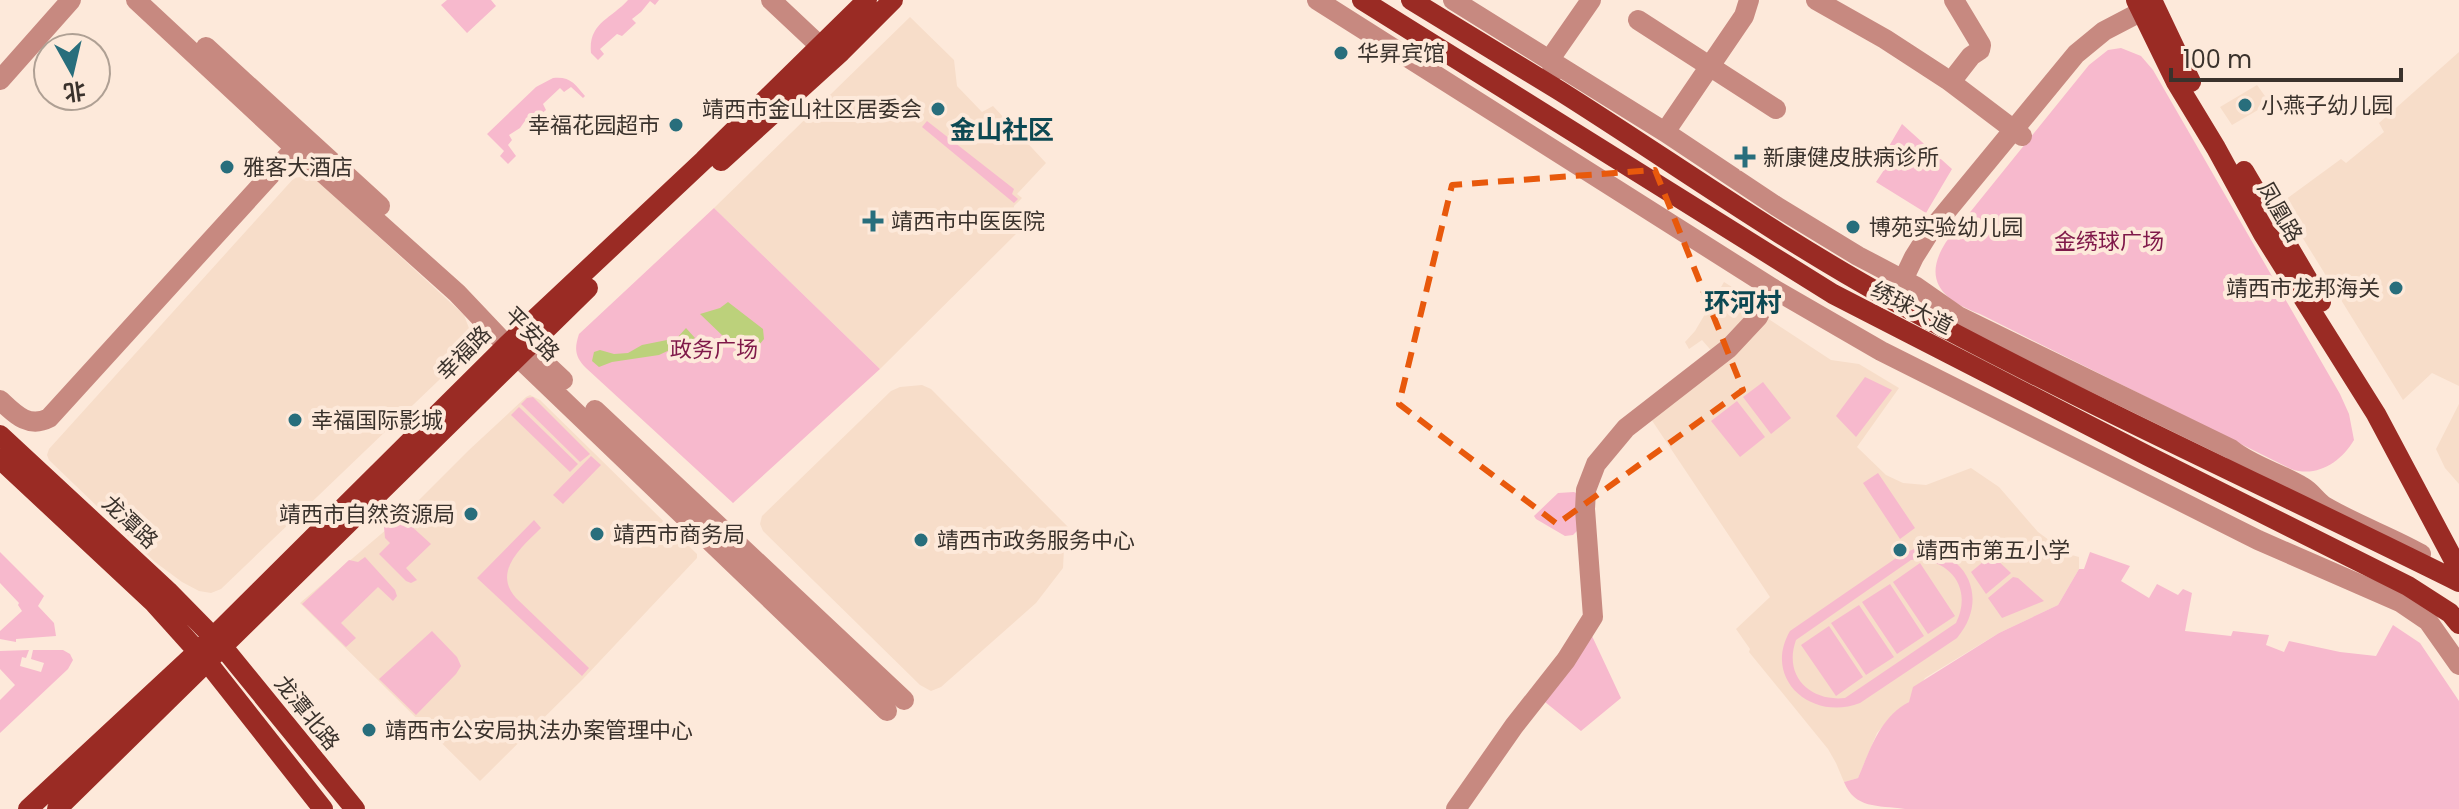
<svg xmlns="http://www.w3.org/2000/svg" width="2459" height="809" font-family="Poppins,'Noto Sans SC',sans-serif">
<rect width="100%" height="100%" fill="#fde9da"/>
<path fill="#f7ddc9" d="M910,17L954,60L957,86L982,112L993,106L1046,163L1017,194L1022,198L1014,206L1013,216L1023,227L880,369L714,208Z
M2459,52V386L2432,373L2403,400L2281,203L2341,159L2346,163L2384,132L2379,123Z
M2257,85L2270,103L2232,125L2220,107Z
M300,177H311L317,180L464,315L470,331V344L462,358L221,589L211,593L199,591L182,582L155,562L49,460L47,455L49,449L294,178Z
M1724,282L1748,297L1754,306L1716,356L1702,340L1689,349L1685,342L1695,331Z
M1767,318L1831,360L1859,364L1899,388L1857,447L1886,475L1903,483L1926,485L1971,468L1999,487L2038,532L2068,554L2079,557V569L2058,605L1999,633L1925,678L1909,702L1894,713L1877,733L1858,778L1844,782L1836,763L1828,749L1749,652L1750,649L1736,629L1770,597L1651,419Z
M922,385L931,389L1074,533L1064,548L1063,568L1036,603L941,687L931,691L920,685L763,531L760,524L762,516L891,391L900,387Z
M530,395L540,400L697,554V558L583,679L480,781L300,603L407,512L469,450L526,397Z
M2459,404V484L2445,468L2436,449Z"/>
<path fill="#f7b9cd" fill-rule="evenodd" d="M447,0H491L496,6L467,33L441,5Z
M628,0H659L655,5L650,1L641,12L632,19L636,23L622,36L617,34L600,49L604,54L598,60L591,53C588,23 611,19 628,0Z
M2121,48L2141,56L2153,70L2340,394L2349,414L2354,440C2341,462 2317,478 2291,469L1980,314C1944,301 1921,281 1946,242L2089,65L2108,50Z
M553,78C570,76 575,84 585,96L583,98L571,87L564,92L560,88L543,104L546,110L531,122L527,118L520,128L509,135L512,140L508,145L516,156L508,164L500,156L504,151L487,134L536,87Z
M927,121L1014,189L1012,194L1018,199L1014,203L922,127Z
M1902,124L1952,169L1926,213L1876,182L1884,170L1878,165Z
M714,208L880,369L733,503L586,368C575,357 574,349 579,334Z
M1865,377L1892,390L1856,437L1836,416Z
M1763,382L1791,418L1771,434L1743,397Z
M533,397L590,454L580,462L521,404L527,398Z
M1737,401L1765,437L1740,457L1711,421Z
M519,407L578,464L570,472L511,415Z
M591,456L601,465L563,504L553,495Z
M1878,473L1915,528L1900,539L1863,483Z
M1574,492L1578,494L1577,531L1573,535L1565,536L1536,519L1534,516L1558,493Z
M398,514L431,544L406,568L417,580L411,583L406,581L379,554L390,543L385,538L384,527Z
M534,520L541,528C522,547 492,571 516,598L589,668L582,676L477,578Z
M1914,549C1966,548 1991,598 1957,638L1860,703C1812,722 1762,679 1790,631L1902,554ZM1918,559C1953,562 1972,590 1956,623L1845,698C1810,702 1783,676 1796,640L1911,560Z
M0,552L44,596L38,606L54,623L56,636L16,639V642L0,639V631L22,611L18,605L19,603L0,583Z
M2090,552L2130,566L2121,581L2149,598L2157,584L2178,595L2183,589L2192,593L2185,631L2231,636L2233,631L2269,635L2266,645L2284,652L2289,641L2340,652L2376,656L2393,625L2420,643L2459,701V809H1905C1877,805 1855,809 1844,782L1858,778C1870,750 1880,717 1909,702L1913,687L1999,633L2058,605L2079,569H2084Z
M1990,556L1994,557L2011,573L1986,594L1971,572Z
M365,557L395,590L397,596L393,601L378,587L341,623L356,638L346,647L302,604L349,560L358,562Z
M1920,563L1955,616L1928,634L1893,582Z
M2013,577L2018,578L2044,601L2002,618L1988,598Z
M1890,584L1924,636L1897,654L1862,602Z
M1859,605L1894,657L1866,675L1831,623Z
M1829,626L1863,677L1836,696L1801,645Z
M432,631L457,657L461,666L456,674L416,715L379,679Z
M1592,636L1621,698L1581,731L1545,702Z
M29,650L26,658L22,657L20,666L41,672L44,663L31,659L33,650H63L70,654L73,660L68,669L0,733V700L15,685L0,669V651Z"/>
<path fill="#bcd17b" d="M728,302L763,329L764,339L759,345L751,347L749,361L700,314L720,308Z
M686,328L695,338L659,355L612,362L599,367L592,361L594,352L600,350L614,354L628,353L642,345L677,338Z"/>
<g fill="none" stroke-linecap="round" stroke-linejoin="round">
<path stroke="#c78980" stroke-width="20" d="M136,0L295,148L457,293L517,356L887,711
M771,0L820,46
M1317,0L1772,288L1881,351L2258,540L2400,602L2428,621L2459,665
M1453,0L1665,132L1776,206L1858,256L1915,286L1958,316L2231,449C2252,466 2280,473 2303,487C2312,492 2317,502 2326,507C2357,525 2391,537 2421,554
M1816,0L1885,39L1948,80L2022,136
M1954,0L1981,45L1980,50L1971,56L1957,74
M1638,20L1776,109
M206,47L380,206
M1554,71L1550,59L1591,0
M0,80L71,0
M1665,132L1744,16L1749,0
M1903,280L1914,257L1931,230L2076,54L2104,31L2154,5
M516,336L563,380
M0,400C14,413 28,429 49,418L295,148
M595,410L904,700
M1456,809L1514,726L1566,660L1593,617L1585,509L1586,490L1596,464L1626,428L1729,348L1758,317L1772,288"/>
<path stroke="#9a2b24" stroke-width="20" d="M1362,0L1833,294L2148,456L2408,586L2450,613L2459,624
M1411,0C1461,31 1511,61 1560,91C1671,161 1777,237 1892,300C2077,401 2270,488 2459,582
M2136,0L2176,82L2216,148L2263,234L2376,414L2459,570
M2152,0L2191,82
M721,161L841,52L893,0
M2244,171L2321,302
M0,435L168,591L223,647L355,809
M0,459L154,603L208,663L323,809
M28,809L212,638L507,345L704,160L867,0
M57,809L588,288"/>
</g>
<path fill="none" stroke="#e8590c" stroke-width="6" stroke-dasharray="16 10" stroke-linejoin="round" d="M1655,170L1743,390L1557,524L1399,404L1452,185Z"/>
<g fill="#286e7c" stroke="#fde9da" stroke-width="3">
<circle cx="1341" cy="53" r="8"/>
<circle cx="2245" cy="105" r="8"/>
<circle cx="938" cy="109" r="8"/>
<circle cx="676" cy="125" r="8"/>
<path d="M1741 145h8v8h8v8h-8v8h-8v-8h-8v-8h8z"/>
<circle cx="227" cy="167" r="8"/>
<path d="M869 209h8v8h8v8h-8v8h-8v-8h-8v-8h8z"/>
<circle cx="1853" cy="227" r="8"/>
<circle cx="2396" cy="288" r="8"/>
<circle cx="295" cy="420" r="8"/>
<circle cx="471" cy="514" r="8"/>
<circle cx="597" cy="534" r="8"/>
<circle cx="921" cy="540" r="8"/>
<circle cx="1900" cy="550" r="8"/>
<circle cx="369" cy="730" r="8"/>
</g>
<g text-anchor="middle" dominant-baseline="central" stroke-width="8" stroke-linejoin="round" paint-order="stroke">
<g font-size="22" fill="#3a322c" stroke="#fde9da" text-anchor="start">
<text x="1357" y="53">华昇宾馆</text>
<text x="2261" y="105">小燕子幼儿园</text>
<text x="922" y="109" text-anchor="end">靖西市金山社区居委会</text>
<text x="660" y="125" text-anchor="end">幸福花园超市</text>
<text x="1763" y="157">新康健皮肤病诊所</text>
<text x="243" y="167">雅客大酒店</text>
<text x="891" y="221">靖西市中医医院</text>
<text x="1869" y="227">博苑实验幼儿园</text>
<text x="2380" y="288" text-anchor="end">靖西市龙邦海关</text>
<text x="311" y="420">幸福国际影城</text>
<text x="455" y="514" text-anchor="end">靖西市自然资源局</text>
<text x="613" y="534">靖西市商务局</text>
<text x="937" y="540">靖西市政务服务中心</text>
<text x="1916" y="550">靖西市第五小学</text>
<text x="385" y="730">靖西市公安局执法办案管理中心</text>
</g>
<g font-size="22" fill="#3a322c" stroke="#fde9da">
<text transform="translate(2280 212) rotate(60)">凤凰路</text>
<text transform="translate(1912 308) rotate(27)">绣球大道</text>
<text transform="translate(532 334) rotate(45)">平安路</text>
<text transform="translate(464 353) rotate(-45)">幸福路</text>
<text transform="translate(130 522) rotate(43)">龙潭路</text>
<text transform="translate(307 713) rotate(51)">龙潭北路</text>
</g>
<g font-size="22" fill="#7f1849" stroke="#fde9da">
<text x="2109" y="241">金绣球广场</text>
<text x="714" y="349">政务广场</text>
</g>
<g font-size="26" font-weight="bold" fill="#0d4953" stroke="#fde9da">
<text x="1002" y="130">金山社区</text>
<text x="1743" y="303">环河村</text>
</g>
</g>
<g transform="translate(72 72) rotate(172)"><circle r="38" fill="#fde9da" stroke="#afa094" stroke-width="2"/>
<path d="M0-6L14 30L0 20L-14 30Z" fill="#286e7c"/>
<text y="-12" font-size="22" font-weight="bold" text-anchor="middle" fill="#3a322c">北</text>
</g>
<path d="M2171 68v12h230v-12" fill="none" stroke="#3a322c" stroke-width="4"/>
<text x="2183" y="68" font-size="24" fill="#3a322c" stroke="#fde9da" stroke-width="6" paint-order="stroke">100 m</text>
</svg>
